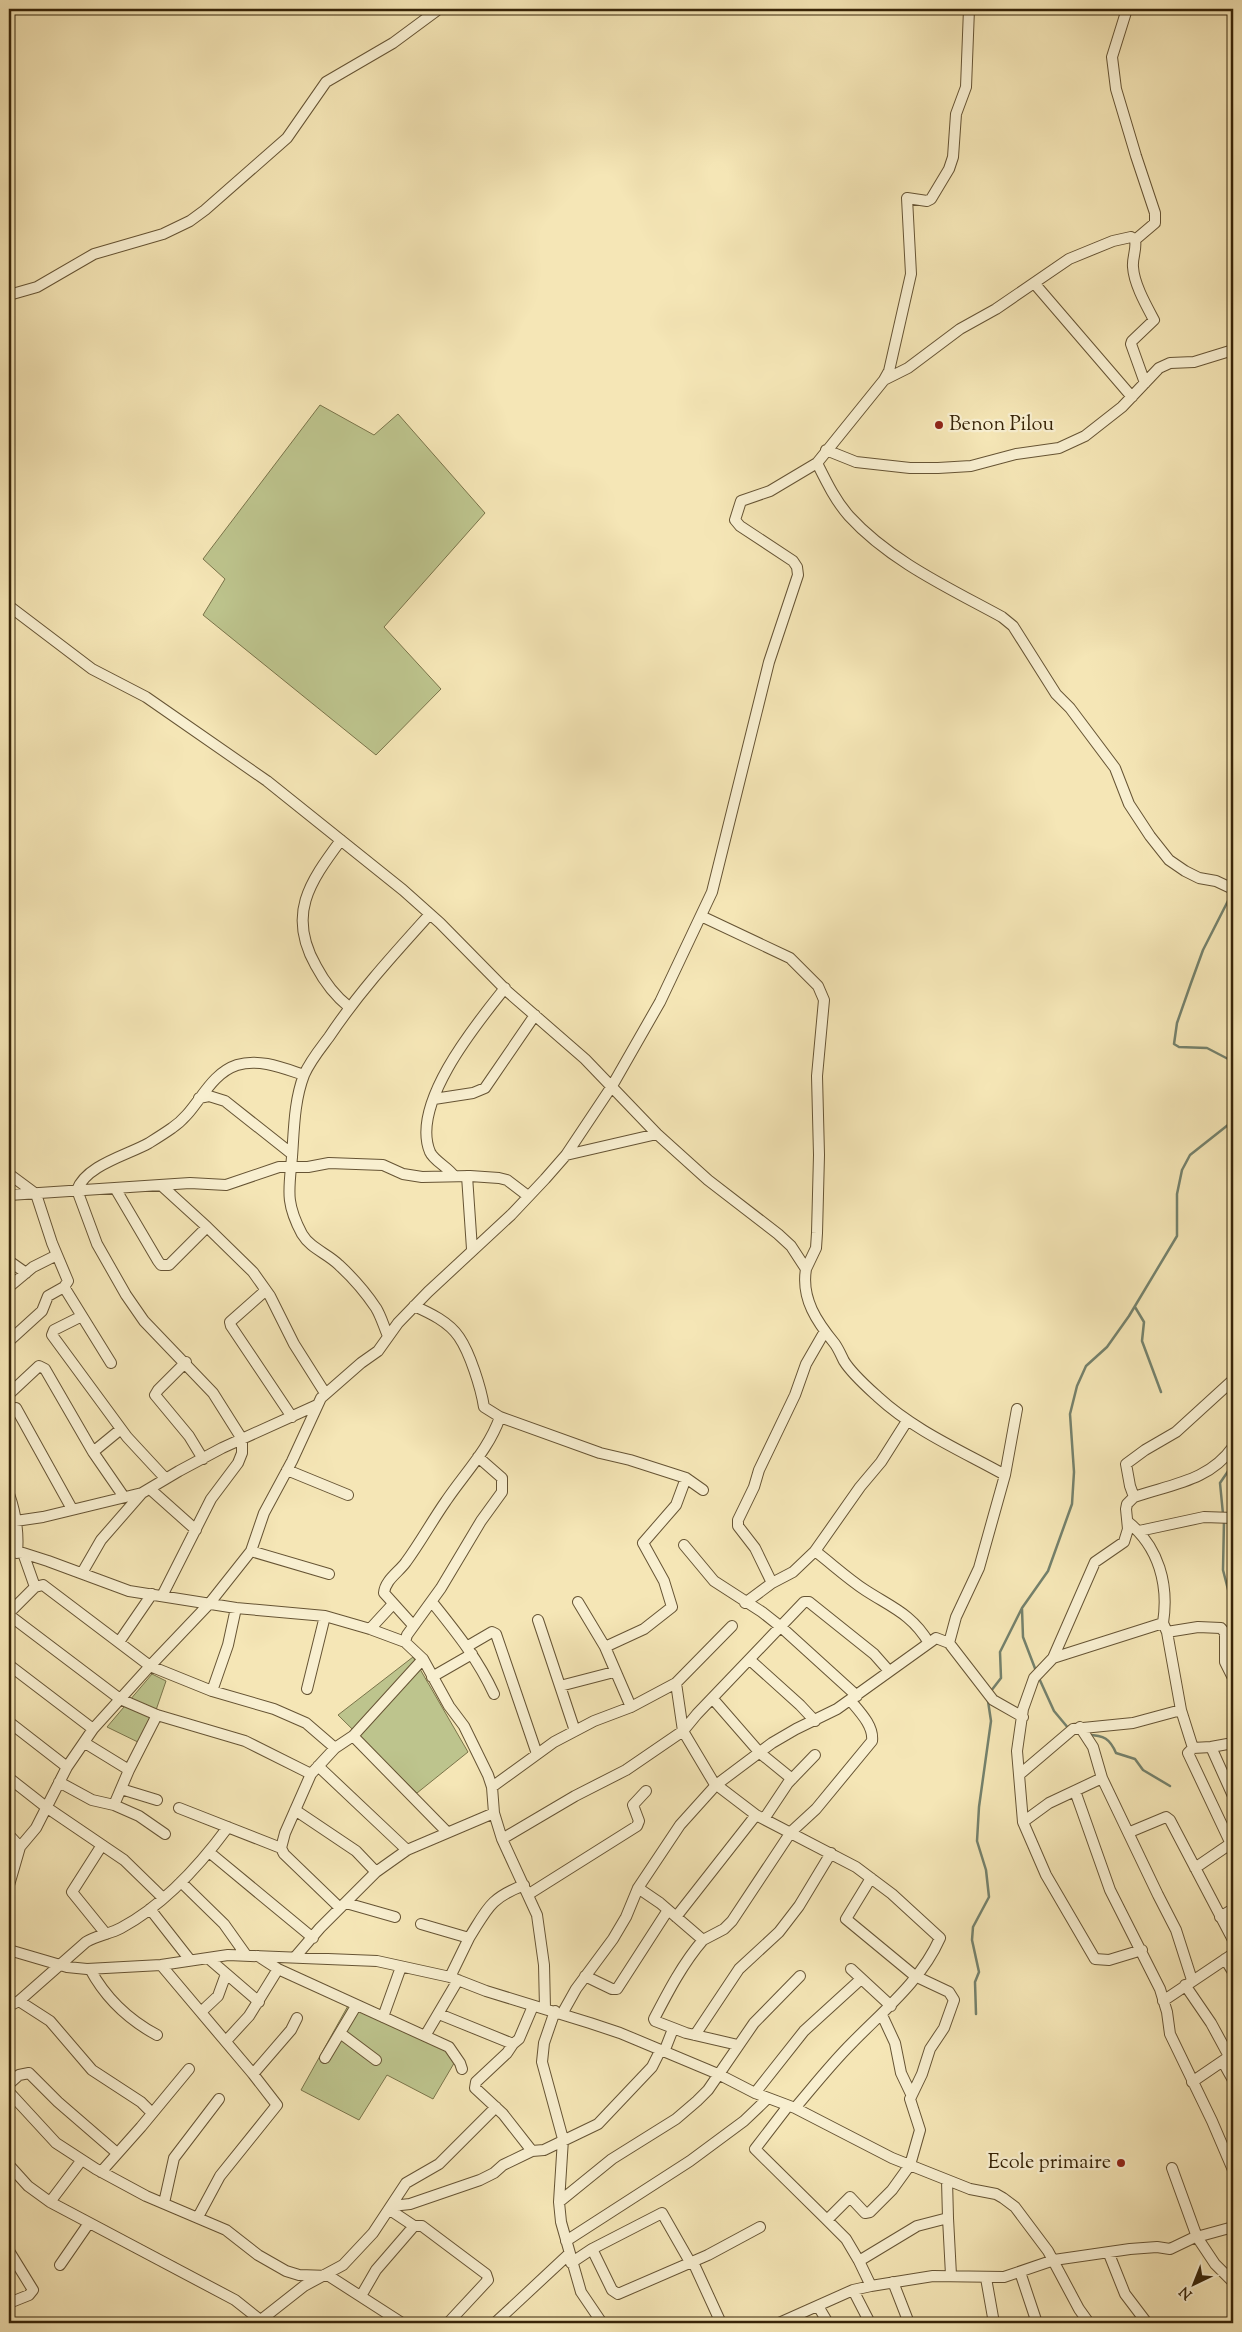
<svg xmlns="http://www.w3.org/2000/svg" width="1242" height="2332" font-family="'Sorts Mill Goudy',serif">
<rect width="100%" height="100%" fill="#f5e6b6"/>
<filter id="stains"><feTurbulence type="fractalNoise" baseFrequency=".004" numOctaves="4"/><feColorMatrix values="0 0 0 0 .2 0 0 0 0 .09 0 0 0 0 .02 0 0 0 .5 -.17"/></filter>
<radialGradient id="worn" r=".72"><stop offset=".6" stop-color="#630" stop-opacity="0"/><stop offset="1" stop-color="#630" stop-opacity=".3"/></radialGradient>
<path fill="#bdc48d" stroke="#7a744a" d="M320,405L374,435L398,414L485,513L384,627L441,689L376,755L203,615L225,579L203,559Z
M413,1657L468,1752L417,1793L338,1715Z
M152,1674L166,1681L144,1745L107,1727Z
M349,2004L460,2053L433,2099L387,2075L359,2120L301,2090Z"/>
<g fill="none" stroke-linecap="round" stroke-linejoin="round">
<path stroke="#74816c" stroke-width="2.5" d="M1233,891L1203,950L1191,983L1177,1023L1174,1044L1179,1047L1207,1048L1232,1061L1233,1064
M1135,1307L1144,1322L1142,1341L1161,1392
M1223,1514L1220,1483L1233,1464
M1224,1520L1223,1570L1233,1609
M1022,1609L1023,1637L1036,1671
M1038,1676L1054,1711L1069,1729
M991,1691L1001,1678L1000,1652L1022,1608L1048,1571L1072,1504L1074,1472L1070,1414L1077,1386L1086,1366L1107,1347L1129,1316L1177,1236V1194L1182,1170L1190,1155L1233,1121
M1088,1735C1104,1735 1110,1739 1116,1753L1135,1759L1143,1770L1170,1786
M976,2014L975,1982L979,1972L972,1940L973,1927L989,1897L986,1870L977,1841L979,1807L991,1721L988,1701"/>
<g stroke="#665434" stroke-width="12">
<path id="minor" d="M969,9L966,87L956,114L953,157L949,169L931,199L927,201L907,198L911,274L889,371L884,380L817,463C826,481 835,500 849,516C890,561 949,588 1002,617L1013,626L1056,694L1070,708L1115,768L1129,804L1150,836L1169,860L1185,871L1199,878L1216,881L1233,889
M1127,9L1112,57L1116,89L1136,156L1155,213V223L1135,240
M1135,240C1137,249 1132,258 1133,267C1134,284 1146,305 1154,320L1132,341L1131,344L1145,383
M1034,283L1132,397
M9,295L37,287L94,254L163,234L190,221L205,210L287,138L326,82L393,43L439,9
M884,380L908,368L960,329L996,309L1069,259L1113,241L1131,237L1135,240
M826,450L856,462L910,468H938L971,466L1016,454L1059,448L1085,436L1122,407L1159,368L1170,363L1194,362L1233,350
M9,606L92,669L146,697L267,781L403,890L440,923L508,992L585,1059L657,1134L708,1180L778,1234L791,1246L806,1269C801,1299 817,1322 835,1344C839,1350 841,1355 844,1361C852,1374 867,1387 878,1397C915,1431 962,1451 1005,1475
M341,840C309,883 287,915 316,966C325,983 334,995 349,1007
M701,916L790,958L818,986L824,1000L817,1076L819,1155L817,1233L816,1248L806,1269
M199,1098L209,1096L225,1101L292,1154
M434,1099L473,1093L485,1088L535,1015
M566,1155L657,1134
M9,1174L36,1194L52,1243L68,1281L64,1287L48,1296L42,1311L9,1341
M454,1176C448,1167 434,1161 430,1152C410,1104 477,1023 505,988
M467,1176L472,1249
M115,1188L158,1261L161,1265H169L207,1227L162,1186
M9,1195L190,1183L226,1185L279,1167H308L329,1163L383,1165L403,1174L422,1177L470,1176L499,1178L507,1180L528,1196
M207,1227L253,1272L270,1296L294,1344L325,1393
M9,1261L26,1273
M9,1287L33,1267L57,1255
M64,1287L111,1363
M265,1291L230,1322L231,1326L292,1417
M414,1306C430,1313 449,1322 459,1337C470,1353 481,1388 484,1407L500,1417
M82,1316L54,1330L52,1335L127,1437L165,1478
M388,1336C384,1327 381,1316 376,1308C366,1293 352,1277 339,1265C327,1253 311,1249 302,1234C285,1202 289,1190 292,1157C294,1130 294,1101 304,1075C310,1061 320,1049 329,1037C359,992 394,954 430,914
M186,1362L158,1390L155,1395L189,1436L203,1459
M9,1394L39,1366L45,1369L93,1452L124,1497
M16,1408L72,1509
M93,1452L121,1429
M287,1470L348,1495
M150,1489L196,1530
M9,1494C16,1514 19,1531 17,1553
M1134,1497L1130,1486L1126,1464L1145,1450L1176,1432L1233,1380
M9,1522L43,1517L142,1493L179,1471L222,1448L317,1405
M1128,1522C1159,1547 1169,1585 1163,1623
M1139,1531L1204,1517L1233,1518
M684,1545L714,1581L762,1612L781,1627L857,1696
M251,1551L329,1574
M815,1551C832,1564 847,1578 865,1590C891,1607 912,1614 929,1643
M9,1552L23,1553L48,1561L129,1591L236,1608L325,1616L370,1629L405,1642L423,1659L449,1706L464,1726L488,1775L492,1787L494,1813L502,1839L537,1915L544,1965L545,2008
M23,1553L35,1587
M82,1573L101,1540L142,1493
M772,1583L755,1548L738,1526V1520L754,1487L759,1470L795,1395L806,1364L825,1331
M162,1596L211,1499L238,1463L242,1453V1439L213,1393L144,1321L126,1295L97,1244L77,1190C86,1165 128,1155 149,1143C157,1138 165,1133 172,1128C198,1111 207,1075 237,1065C259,1058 283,1068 304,1075
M432,1602C456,1632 478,1659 494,1694
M578,1602L605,1647L631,1707
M745,1603L772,1583L793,1572L815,1551L860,1487L881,1462L907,1421
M9,1613L35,1587L43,1585L150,1666L212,1691L274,1709L306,1723L335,1748
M9,1615L120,1699L157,1715L245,1741L311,1774
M538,1620L575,1731
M414,1624L411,1623L384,1593C385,1580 399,1572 406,1562C420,1543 432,1521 446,1501C464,1474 489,1449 500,1417L600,1453L630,1460L686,1478L703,1490
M732,1626L676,1683L683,1731L714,1783L756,1815L856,1867L892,1894L940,1938C921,1981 883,2011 851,2044C831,2064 813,2087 795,2108
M370,1629L393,1604
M1167,1632L1198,1627L1221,1628L1225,1633V1662L1233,1678
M119,1642L152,1594
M405,1642L407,1635L441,1588L481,1521L502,1492V1478L478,1457
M949,1643L956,1617L979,1568L1005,1475L1017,1409
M468,1646L492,1632L496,1634L537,1754
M605,1647L644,1629L672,1607L664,1581L643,1543L676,1505L686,1478
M1053,1658L1163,1623L1167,1632L1181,1710L1193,1748L1188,1753L1231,1844
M750,1660L800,1705L815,1721
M9,1665L93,1729
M432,1677L472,1654
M560,1686L614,1672
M307,1689L325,1616
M212,1691L228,1645L236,1608
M713,1699L760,1753L792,1779
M9,1722L67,1767
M1080,1727L1093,1747L1102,1778
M353,1736L447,1832
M85,1743L129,1770
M1211,1747L1233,1796
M1193,1748L1211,1747L1233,1743
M318,1766L407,1850
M1019,1775L1073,1729L1133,1723L1181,1710
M9,1778L46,1807L124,1860L163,1898
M59,1782L92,1800L114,1805L139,1816L165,1834
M492,1787L554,1742L594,1721L631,1707L676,1683
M121,1789L157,1800
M1075,1791L1110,1890L1160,1989L1167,2012L1170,2034L1212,2121L1233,2170
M114,1805L129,1770L157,1715
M179,1808L281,1848
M295,1810L356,1851L376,1872
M764,1819L788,1783L815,1755
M1023,1822L1049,1803L1102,1778L1158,1895L1176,1930L1192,1980
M1130,1832L1166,1817L1170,1820L1233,1940
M9,1835L20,1847L9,1885
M502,1839L575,1796L626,1770L683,1731L697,1714L804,1602H809L874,1654L889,1671
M102,1845L72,1892L106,1934
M20,1847L36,1828L67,1767L93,1729L150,1666L209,1604L251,1551L264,1513L292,1461L321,1398L361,1363L378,1351L398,1323L428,1292L511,1215L545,1179L566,1155L612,1086L660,1002L712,892L769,662L798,575L797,567L793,561L740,526L735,520L741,501L770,491L817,463
M209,1852L313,1938
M1195,1868L1233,1842
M181,1882L224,1924L246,1955
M638,1888L660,1903L703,1940C683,1963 668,1992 654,2019L655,2021L686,2033L738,2045
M529,1894L637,1826L639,1821L633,1805L646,1791
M346,1903L395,1917
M340,1908L284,1854L281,1848L285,1833L311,1774L335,1748L353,1736L423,1659
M150,1909L190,1960
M676,1917L756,1815
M1220,1917L1233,1909
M421,1924L469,1938L450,1977
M469,1938C488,1908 489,1899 524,1885
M703,1940L724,1929L732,1921L791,1832L816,1809L872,1741C874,1726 860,1712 850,1700
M9,1950L67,1967L87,1969L161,1965L228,1955L377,1961L450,1977L486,1991L590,2023L620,2033L718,2074L755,2093L795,2108L892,2158L970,2189L996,2194L1003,2198L1015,2207L1048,2251L1079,2309L1089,2323
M1142,1950L1109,1960L1095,1959L1046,1875L1023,1822L1017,1751L1023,1709L1034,1678L1053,1658L1095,1562L1124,1542L1128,1529L1126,1509L1127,1504L1134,1497C1172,1484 1209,1481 1233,1447
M258,1956L278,1969L449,2047L460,2063L462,2069
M296,1956L320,1928L376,1872L407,1850L494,1813
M208,1958L259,2002
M1225,1959L1233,1972
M161,1965L253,2074L277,2105L220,2176L198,2217
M90,1969C105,1997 129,2020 157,2035
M851,1969L891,2006
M585,1976L612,1989H617L668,1910
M1185,1985L1211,2023L1230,2058
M19,2001L50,2021L92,2070L141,2102L152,2113
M1163,2001L1233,1954
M9,2006L19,2001L86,1942C97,1935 110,1934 121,1928C164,1905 200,1865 228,1827
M555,2011L544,2043L542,2062L563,2139L559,2202L561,2222L581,2292L602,2323
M201,2012L218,1996L226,1974
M439,2014L513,2044L519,2039L533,2006
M562,2014L576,1989L613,1939L626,1917L638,1888L680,1825L716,1785L772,1743L796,1729L837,1709L936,1638L949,1643L993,1700L1023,1717
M882,2015L895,2043L901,2073L911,2094
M383,2017L401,1967
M340,2033L376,2060
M695,2035L739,1969L779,1932L799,1906L831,1853
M425,2036L458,1980
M226,2041L249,2016L278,1969
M513,2044L507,2053L476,2082L475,2088L503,2114L532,2151L544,2150L598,2124L652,2067L660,2051
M664,2052L673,2029
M325,2058L356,2006
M1223,2062L1233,2080
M253,2074L291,2030L297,2018
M1192,2082L1233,2054
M9,2084L19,2075L29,2073L58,2102L117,2153
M9,2092L56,2143L96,2169L146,2196L226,2230L258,2255L286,2271L299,2275L329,2276L402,2323
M755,2093L804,2031L861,1979
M788,2106L755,2149L827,2220
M9,2165L28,2186L50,2202L235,2300L264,2323
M1172,2168L1197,2237L1215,2264L1233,2282
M101,2172L141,2127L189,2069
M50,2202L81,2161
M559,2202L612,2159L676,2119L697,2101L708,2090L754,2023L800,1976
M164,2203L174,2158L219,2099
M392,2206L410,2204L480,2180L494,2173L503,2165L532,2151
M390,2210L414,2226
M948,2218L951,2275
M566,2241L690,2161L744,2121L768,2098
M592,2249L612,2290L618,2294L708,2255L760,2227
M9,2251L33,2290L29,2295L9,2303
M1109,2254L1125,2294L1147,2323
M859,2261L846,2239L827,2220L850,2197L865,2213L870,2212L892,2190L910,2165L920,2130L910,2099L922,2074L930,2049L944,2028L954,2000L949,1992L915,1976L846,1919L871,1878
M693,2262L721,2323
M571,2263L592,2249L662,2213L690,2262
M60,2265L89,2223
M1020,2272L1037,2323
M986,2278L994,2323
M893,2282L909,2323
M871,2286L859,2261L917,2226L948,2218L947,2180
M853,2290L870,2323
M361,2296L376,2270L414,2226H422L486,2274L488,2280L448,2323
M818,2306L828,2323
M257,2323L304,2286L343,2265L373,2233L406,2183L439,2164L496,2107
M495,2323L569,2254
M779,2323L853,2290L871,2286L933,2276L1004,2277L1054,2260L1130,2249L1157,2247L1170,2249L1193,2238L1233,2227"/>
</g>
<use href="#minor" stroke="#f8efd0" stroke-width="10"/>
</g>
<g fill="#8f2418" stroke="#f8efd0" stroke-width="2">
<circle cx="939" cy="425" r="5"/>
<circle cx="1121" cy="2163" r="5"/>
</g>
<g text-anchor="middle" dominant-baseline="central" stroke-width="4.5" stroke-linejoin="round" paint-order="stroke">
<g font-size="20" fill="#372408" stroke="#f8efd0" text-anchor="start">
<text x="949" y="425">Benon Pilou</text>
<text x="1111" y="2163" text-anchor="end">Ecole primaire</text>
</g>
</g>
<rect width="1242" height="2332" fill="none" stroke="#f5e6b6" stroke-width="30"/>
<rect x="10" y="10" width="1222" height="2312" fill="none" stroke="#372408" stroke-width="2.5"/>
<rect x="15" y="15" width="1212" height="2302" fill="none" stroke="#372408"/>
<g transform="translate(1194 2284) rotate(223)" stroke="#f8efd0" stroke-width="4" paint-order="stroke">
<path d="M0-4L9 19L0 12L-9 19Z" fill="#372408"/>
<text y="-8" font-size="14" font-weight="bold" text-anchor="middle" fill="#372408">N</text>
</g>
<rect width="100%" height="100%" filter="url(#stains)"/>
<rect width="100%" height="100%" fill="url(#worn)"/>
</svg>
